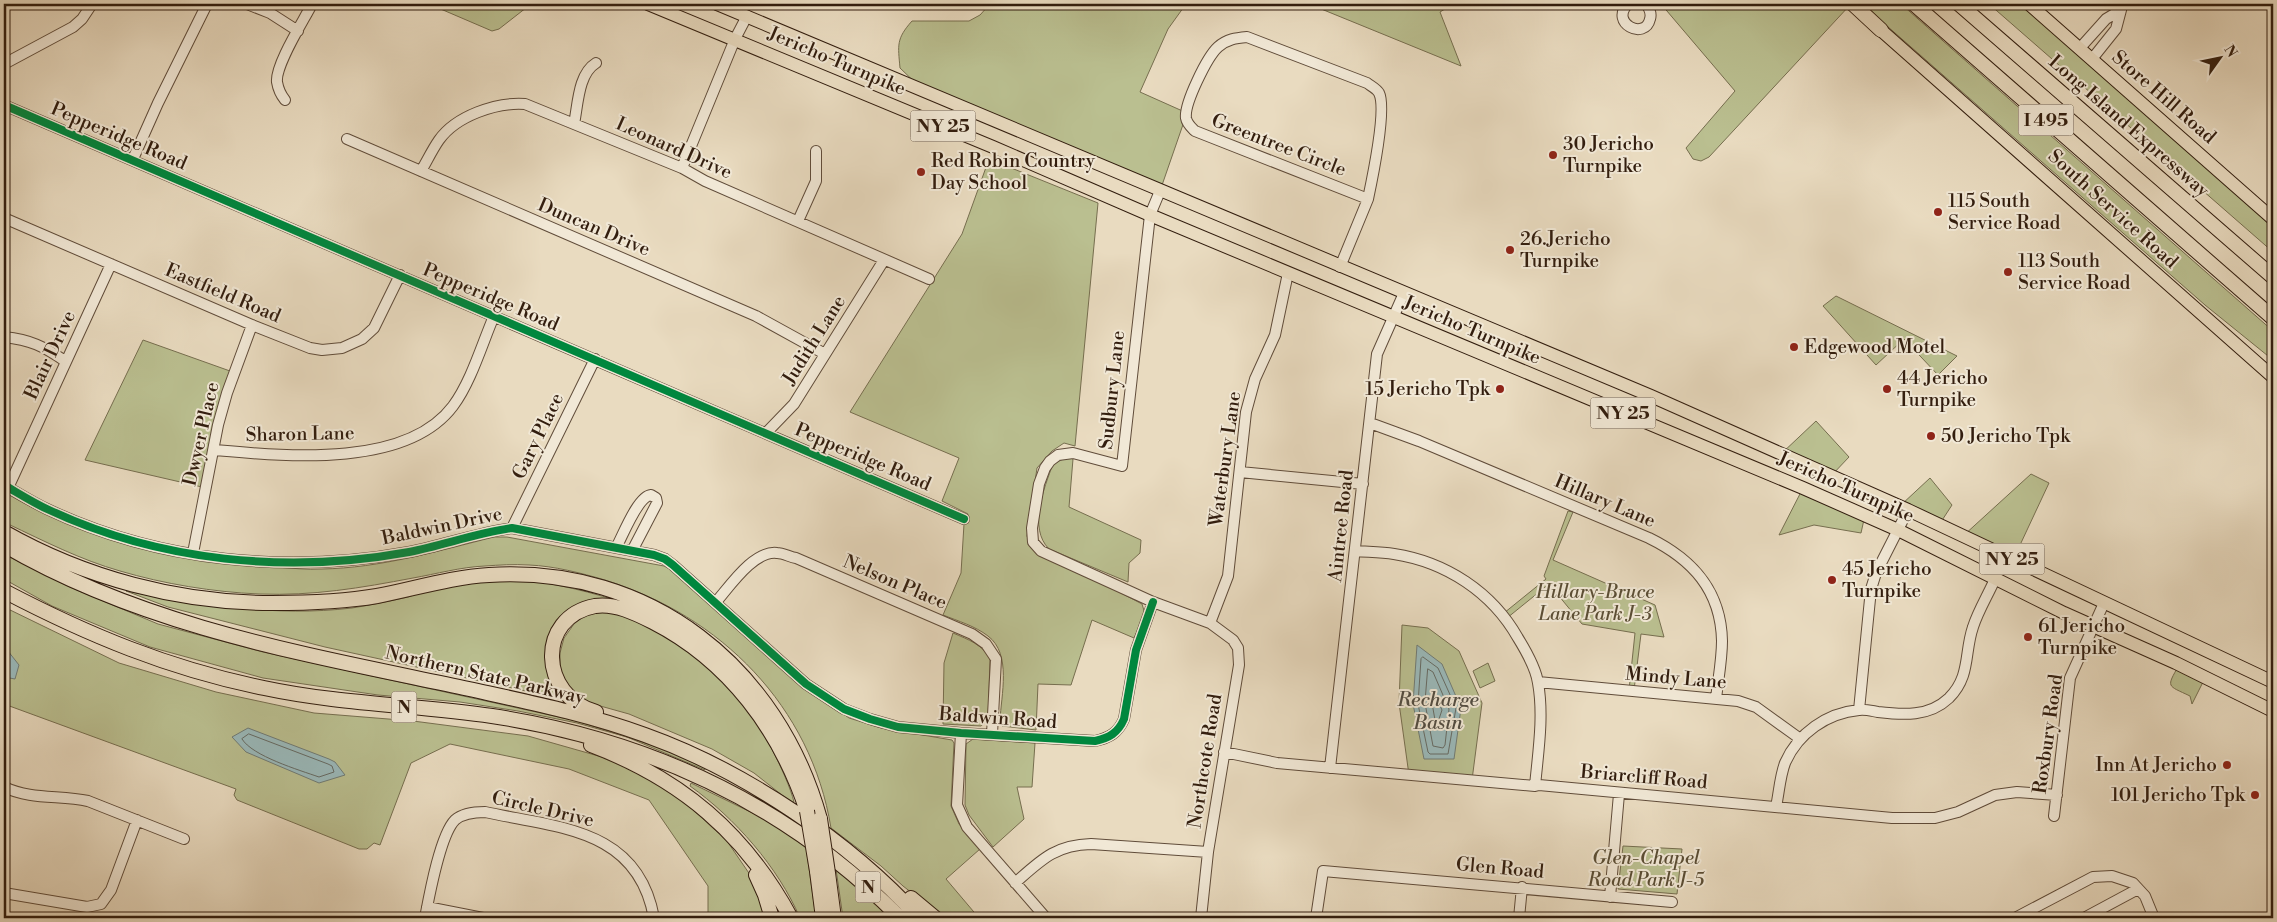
<svg xmlns="http://www.w3.org/2000/svg" width="2277" height="922" font-family="'Libre Bodoni',serif">
<rect width="100%" height="100%" fill="#e9dbc0"/>
<filter id="stains"><feTurbulence type="fractalNoise" baseFrequency=".004" numOctaves="4"/><feColorMatrix values="0 0 0 0 .2 0 0 0 0 .09 0 0 0 0 .02 0 0 0 .5 -.17"/></filter>
<radialGradient id="worn" r=".72"><stop offset=".6" stop-color="#630" stop-opacity="0"/><stop offset="1" stop-color="#630" stop-opacity=".3"/></radialGradient>
<path fill="#babf90" stroke="#766e4f" d="M435,4H531L499,29L492,31L436,7Z
M990,4H1186L1168,29L1140,92L1187,113L1160,191L924,91L900,68C898,45 896,39 912,21H969L980,15Z
M1309,4H1453L1440,12L1461,66Z
M1661,4H1848L1850,5L1709,157L1701,161L1693,159L1686,148L1735,91Z
M1862,4H1901L2273,331V360L2205,305Z
M1989,4H2022L2041,20L2273,225V252Z
M989,159L1098,203L1075,446L1064,443L1052,451L1037,468L1027,536L1030,545L1142,604L1145,614L1134,638L1092,620L1071,685L1038,684L1036,730L1002,726L1000,721C1001,695 1012,654 988,636C975,626 958,621 943,615L961,573L964,524L968,514L942,501L959,458L850,412L962,234Z
M1836,296L1957,356L1938,375L1904,339L1876,365L1823,306Z
M143,340L230,371L202,487L85,460Z
M1816,421L1849,457L1831,476L1781,454Z
M1067,457L1073,459L1069,507L1141,540L1140,553L1129,563L1128,582L1049,549C1028,528 1044,488 1053,464Z
M2031,474L2049,483L2013,560L1963,536Z
M1930,478L1952,505L1939,525L1901,505Z
M1803,488L1865,515L1861,533L1814,525L1779,535Z
M4,492C86,540 182,562 276,567C291,568 307,570 322,569C380,568 438,551 494,537H507L664,566L677,573L810,690L849,718L881,728L952,740L954,743L951,806L959,824L980,849L946,879L979,918L943,917L903,886L881,866L831,828C811,706 721,616 605,580C581,573 554,566 529,565C514,564 499,565 485,566C461,567 436,574 413,578C360,588 314,596 259,594C213,592 164,584 120,571C81,560 44,541 8,524L4,521Z
M1568,511L1573,512L1553,560L1655,605L1664,637L1641,634L1634,690H1629L1635,633L1582,624L1549,584L1507,618L1504,613L1546,579L1544,576Z
M4,554L70,587L158,624L263,652L577,721L667,750L705,767V770L627,737L577,723L518,711L460,702L378,695L263,678L150,647L52,606L4,579Z
M527,580C569,586 607,596 646,611L596,602L551,638L560,692L558,698L325,647L168,607L126,591C200,605 277,617 352,608C371,605 390,601 408,597C421,593 434,587 448,585C474,581 501,580 527,580Z
M4,607L119,663L216,692L314,713L413,721L528,736L616,761L678,796L727,841L755,882L766,918H708V886L649,800L569,769L450,744L411,763L380,845L374,843L367,849H359L237,800L234,795L236,789L4,704Z
M600,611C606,611 614,611 619,613C656,624 715,668 740,698C758,720 787,774 794,802L792,803L754,773L712,749L629,714L586,702L570,689L560,671V653L564,638L574,624L585,615Z
M1402,625L1428,628L1459,651L1482,703L1472,780L1409,775L1399,703Z
M953,633C969,640 982,644 990,659L988,720L981,726L943,724L944,663Z
M1488,663L1495,681L1480,688L1473,671Z
M2179,665L2205,678L2192,704L2190,696C2167,685 2166,688 2179,665Z
M973,739L1035,743L1032,787H1017L1024,819L993,847L969,815L965,805L966,744Z
M691,783L771,822L844,872L894,918H843L836,869L806,847L816,918H800C778,867 735,818 690,786Z
M1623,846L1682,849L1677,894L1618,889Z"/>
<path fill="#9ab9ba" stroke="#707b75" d="M1417,645L1442,664L1461,708L1454,759H1424L1413,704Z
M4,646L19,665L15,679L4,677Z
M248,728L329,759L335,762L345,775L319,783L246,752L232,737Z"/>
<g fill="none" stroke-linecap="round" stroke-linejoin="round">
<path stroke="#666b64" stroke-width="1" d="M1423,657L1438,668L1456,708L1448,754H1430L1428,752L1418,704L1421,659Z
M1428,669L1433,672L1449,709L1445,745L1443,748L1433,746L1425,703Z
M1433,698L1437,699L1442,710L1438,722L1435,720L1432,703Z
M249,734L328,764L332,766L334,772L319,777C299,770 252,756 242,739Z"/>
<g stroke="#604c3a" stroke-width="12">
<path id="minor" d="M247,4L270,13L298,31
M1628,4C1609,23 1645,41 1650,19C1652,13 1649,8 1646,4
M1247,37L1367,83C1371,86 1377,89 1379,93C1387,109 1372,180 1368,199L1195,131C1191,127 1187,124 1186,118C1184,104 1207,57 1218,47C1227,39 1236,38 1247,37Z
M2080,48L2106,19L2121,10L2116,29L2092,59
M4,64L73,27L82,19L92,4
M285,100C281,95 278,88 277,82C275,65 304,20 312,4
M4,105L964,519
M574,124C578,105 578,74 596,63
M347,139L756,316L825,354
M133,159L158,103L207,4
M682,168L735,39L747,16
M421,171C427,161 432,150 439,140C456,116 496,102 525,104L682,168L705,181L929,279
M1160,191L1150,215L1122,466L1073,453L1058,455L1050,461L1045,468L1039,484L1032,528L1033,542L1041,551L1153,602L1210,623L1233,640L1238,648L1239,665L1208,852L1201,918
M4,218L252,325L310,348L322,350L342,348L362,339L374,328L400,275
M798,221L816,181V151
M1340,267L1368,199
M4,337C31,340 43,346 65,361
M1370,423L1419,441L1649,538C1692,559 1721,590 1722,641C1722,660 1718,680 1716,699
M766,433L794,404L884,260
M214,450C283,456 406,469 453,406C471,382 482,344 494,316
M1240,472L1363,484
M4,485C18,493 32,502 47,509C159,562 288,574 409,552C444,545 477,533 512,528L654,555L665,559L673,565L806,684L844,709L870,719L898,727L961,733L1095,741C1109,738 1118,733 1124,719L1136,650L1153,602
M8,488L111,264
M512,528L595,359
M616,548C623,535 638,496 651,495L656,498L657,503L632,551
M1356,551C1368,552 1381,552 1394,554C1446,562 1492,592 1518,638C1526,651 1536,668 1538,683C1544,716 1538,753 1535,786
M193,553L218,425L227,393L252,325
M716,602C730,586 754,550 777,553C783,553 790,557 796,558L972,634L986,644L996,659L992,734
M1210,623L1228,576L1246,412L1255,379L1275,335L1288,273
M1538,682L1738,701L1756,707L1799,738
M1859,710L1871,589L1876,573L1908,510
M961,733L957,805L967,827L1046,918
M1224,752L1277,763L1535,786L1539,785L1892,818H1935L1958,812L1995,795L2017,792L2057,795
M1330,768L1377,354L1404,293
M4,787C31,800 59,795 88,801L184,839
M1776,807C1779,793 1780,776 1785,763C1798,733 1827,713 1859,710C1865,709 1872,711 1878,712C1903,715 1929,717 1949,698C1971,676 1964,653 1973,627C1978,611 1988,595 1995,579
M2054,816L2070,678L2104,603
M1015,883C1041,860 1055,845 1091,844L1208,852
M4,893L87,907L101,904L111,890L137,820
M1610,897L1619,794
M427,907L483,918
M425,918C429,897 440,835 455,820C463,813 474,812 485,812C558,828 638,828 654,918
M1316,918L1323,871L1672,902
M1519,918L1522,887
M2015,918L2093,877L2112,876L2133,883L2145,896L2154,918
M2084,918L2138,889"/>
</g>
<g stroke="#321d0e" stroke-width="14">
<path id="major" d="M648,4L993,147L1150,215L1803,488L1898,530L2064,613L2176,663L2273,711
M717,4L1651,396L1908,510L2273,682
M2029,4L2273,219
M1874,24L2273,377"/>
</g>
<g stroke="#321d0e" stroke-width="16">
<path id="highway" d="M1853,4L1881,30
M1914,4L2273,318
M1959,4L2273,277
M4,532C85,578 179,603 272,603C307,603 343,602 377,596C414,589 451,577 489,575C650,565 778,667 820,819
M4,545C146,628 310,655 469,689C528,702 588,714 645,735C743,770 849,841 919,918
M4,591C88,635 170,669 264,688C339,704 416,705 492,716C650,740 787,804 900,918
M596,712C539,696 536,617 595,606C615,603 635,613 653,622C729,661 780,730 807,811
M591,745C681,779 745,833 791,918
M817,871L823,918
M828,873L834,918
M756,875L765,895L772,918
M911,898L935,918"/>
</g>
<use href="#minor" stroke="#f1e8d6" stroke-width="10"/>
<use href="#major" stroke="#e9dbc0" stroke-width="12"/>
<use href="#highway" stroke="#e9dbc0" stroke-width="14"/>
<g stroke="#321d0e" stroke-width="16" stroke-linecap="butt">
<path id="highway-bridge" d="M807,811L817,871
M820,819L828,873"/>
</g>
<use href="#highway-bridge" stroke="#e9dbc0" stroke-width="14"/>
<g stroke="#f1e8d6" stroke-width="11">
<path id="cycleway" d="M4,105L964,519
M4,485C18,493 32,502 47,509C159,562 288,574 409,552C444,545 477,533 512,528L654,555L665,559L673,565L806,684L844,709L870,719L898,727L961,733L1095,741C1109,738 1118,733 1124,719L1136,650L1153,602"/>
</g>
<use href="#cycleway" stroke="#00873e" stroke-width="8"/>
</g>
<g fill="#8f2418" stroke="#f1e8d6" stroke-width="2">
<circle cx="1553" cy="155" r="5"/>
<circle cx="921" cy="172" r="5"/>
<circle cx="1938" cy="212" r="5"/>
<circle cx="1510" cy="250" r="5"/>
<circle cx="2008" cy="272" r="5"/>
<circle cx="1794" cy="347" r="5"/>
<circle cx="1500" cy="389" r="5"/>
<circle cx="1887" cy="389" r="5"/>
<circle cx="1931" cy="436" r="5"/>
<circle cx="1832" cy="580" r="5"/>
<circle cx="2028" cy="637" r="5"/>
<circle cx="2227" cy="765" r="5"/>
<circle cx="2255" cy="795" r="5"/>
</g>
<g text-anchor="middle" dominant-baseline="central" stroke-width="4" stroke-linejoin="round" paint-order="stroke">
<g fill="#f1e8d6" stroke="#6b5a4a" stroke-width="1">
<rect x="2018.5" y="104.5" width="55" height="31" rx="4"/>
<rect x="910.5" y="110.5" width="65" height="31" rx="4"/>
<rect x="1590.5" y="397.5" width="65" height="31" rx="4"/>
<rect x="1979.5" y="543.5" width="65" height="31" rx="4"/>
<rect x="391.5" y="691.5" width="25" height="31" rx="4"/>
<rect x="855.5" y="871.5" width="25" height="31" rx="4"/>
</g>
<g font-size="18" font-weight="bold" fill="#321d0e">
<text x="2046" y="120">I 495</text>
<text x="943" y="126">NY 25</text>
<text x="1623" y="413">NY 25</text>
<text x="2012" y="559">NY 25</text>
<text x="404" y="707">N</text>
<text x="868" y="887">N</text>
</g>
<g font-size="19" fill="#321d0e" stroke="#f1e8d6">
<text transform="translate(837 61) rotate(23)">Jericho Turnpike</text>
<text transform="translate(2164 97) rotate(41)">Store Hill Road</text>
<text transform="translate(2129 126) rotate(41)">Long Island Expressway</text>
<text transform="translate(119 136) rotate(23)">Pepperidge Road</text>
<text transform="translate(1279 145) rotate(21)">Greentree Circle</text>
<text transform="translate(674 148) rotate(24)">Leonard Drive</text>
<text transform="translate(2113 209) rotate(42)">South Service Road</text>
<text transform="translate(594 227) rotate(23)">Duncan Drive</text>
<text transform="translate(223 293) rotate(23)">Eastfield Road</text>
<text transform="translate(491 297) rotate(23)">Pepperidge Road</text>
<text transform="translate(1472 330) rotate(23)">Jericho Turnpike</text>
<text transform="translate(814 340) rotate(-58)">Judith Lane</text>
<text transform="translate(50 355) rotate(-65)">Blair Drive</text>
<text transform="translate(1112 390) rotate(-84)">Sudbury Lane</text>
<text transform="translate(201 434) rotate(-77)">Dwyer Place</text>
<text transform="translate(300 434) rotate(-1)">Sharon Lane</text>
<text transform="translate(538 436) rotate(-64)">Gary Place</text>
<text transform="translate(863 457) rotate(23)">Pepperidge Road</text>
<text transform="translate(1225 459) rotate(-82)">Waterbury Lane</text>
<text transform="translate(1846 487) rotate(24)">Jericho Turnpike</text>
<text transform="translate(1605 501) rotate(23)">Hillary Lane</text>
<text transform="translate(442 526) rotate(-12)">Baldwin Drive</text>
<text transform="translate(1341 526) rotate(-84)">Aintree Road</text>
<text transform="translate(895 582) rotate(23)">Nelson Place</text>
<text transform="translate(485 675) rotate(13)">Northern State Parkway</text>
<text transform="translate(1676 678) rotate(5)">Mindy Lane</text>
<text transform="translate(998 718) rotate(4)">Baldwin Road</text>
<text transform="translate(2048 734) rotate(-82)">Roxbury Road</text>
<text transform="translate(1205 761) rotate(-81)">Northcote Road</text>
<text transform="translate(1644 777) rotate(5)">Briarcliff Road</text>
<text transform="translate(543 809) rotate(13)">Circle Drive</text>
<text transform="translate(1500 868) rotate(5)">Glen Road</text>
</g>
<g font-size="19" fill="#321d0e" stroke="#f1e8d6" text-anchor="start">
<text x="1563" y="144">30 Jericho<tspan x="1563" dy="22">Turnpike</tspan></text>
<text x="931" y="161">Red Robin Country<tspan x="931" dy="22">Day School</tspan></text>
<text x="1948" y="201">115 South<tspan x="1948" dy="22">Service Road</tspan></text>
<text x="1520" y="239">26.Jericho<tspan x="1520" dy="22">Turnpike</tspan></text>
<text x="2018" y="261">113 South<tspan x="2018" dy="22">Service Road</tspan></text>
<text x="1804" y="347">Edgewood Motel</text>
<text x="1897" y="378">44 Jericho<tspan x="1897" dy="22">Turnpike</tspan></text>
<text x="1490" y="389" text-anchor="end">15 Jericho Tpk</text>
<text x="1941" y="436">50 Jericho Tpk</text>
<text x="1842" y="569">45 Jericho<tspan x="1842" dy="22">Turnpike</tspan></text>
<text x="2038" y="626">61 Jericho<tspan x="2038" dy="22">Turnpike</tspan></text>
<text x="2217" y="765" text-anchor="end">Inn At Jericho</text>
<text x="2245" y="795" text-anchor="end">101 Jericho Tpk</text>
</g>
<g font-size="19" font-style="italic" fill="#5b4e35" stroke="#f1e8d6">
<text x="1595" y="592">Hillary-Bruce<tspan x="1595" dy="22">Lane Park J-3</tspan></text>
<text x="1646" y="858">Glen-Chapel<tspan x="1646" dy="22">Road Park J-5</tspan></text>
</g>
<g font-size="20" font-style="italic" fill="#514c42" stroke="#f1e8d6">
<text x="1438" y="700">Recharge<tspan x="1438" dy="23">Basin</tspan></text>
</g>
</g>
<rect width="2277" height="922" fill="none" stroke="#e9dbc0" stroke-width="20"/>
<rect x="5" y="5" width="2267" height="912" fill="none" stroke="#321d0e" stroke-width="2.5"/>
<rect x="10" y="10" width="2257" height="902" fill="none" stroke="#321d0e"/>
<g transform="translate(2220 58) rotate(57)" stroke="#f1e8d6" stroke-width="4" paint-order="stroke">
<path d="M0-4L9 19L0 12L-9 19Z" fill="#321d0e"/>
<text y="-8" font-size="14" font-weight="bold" text-anchor="middle" fill="#321d0e">N</text>
</g>
<rect width="100%" height="100%" filter="url(#stains)"/>
<rect width="100%" height="100%" fill="url(#worn)"/>
</svg>
